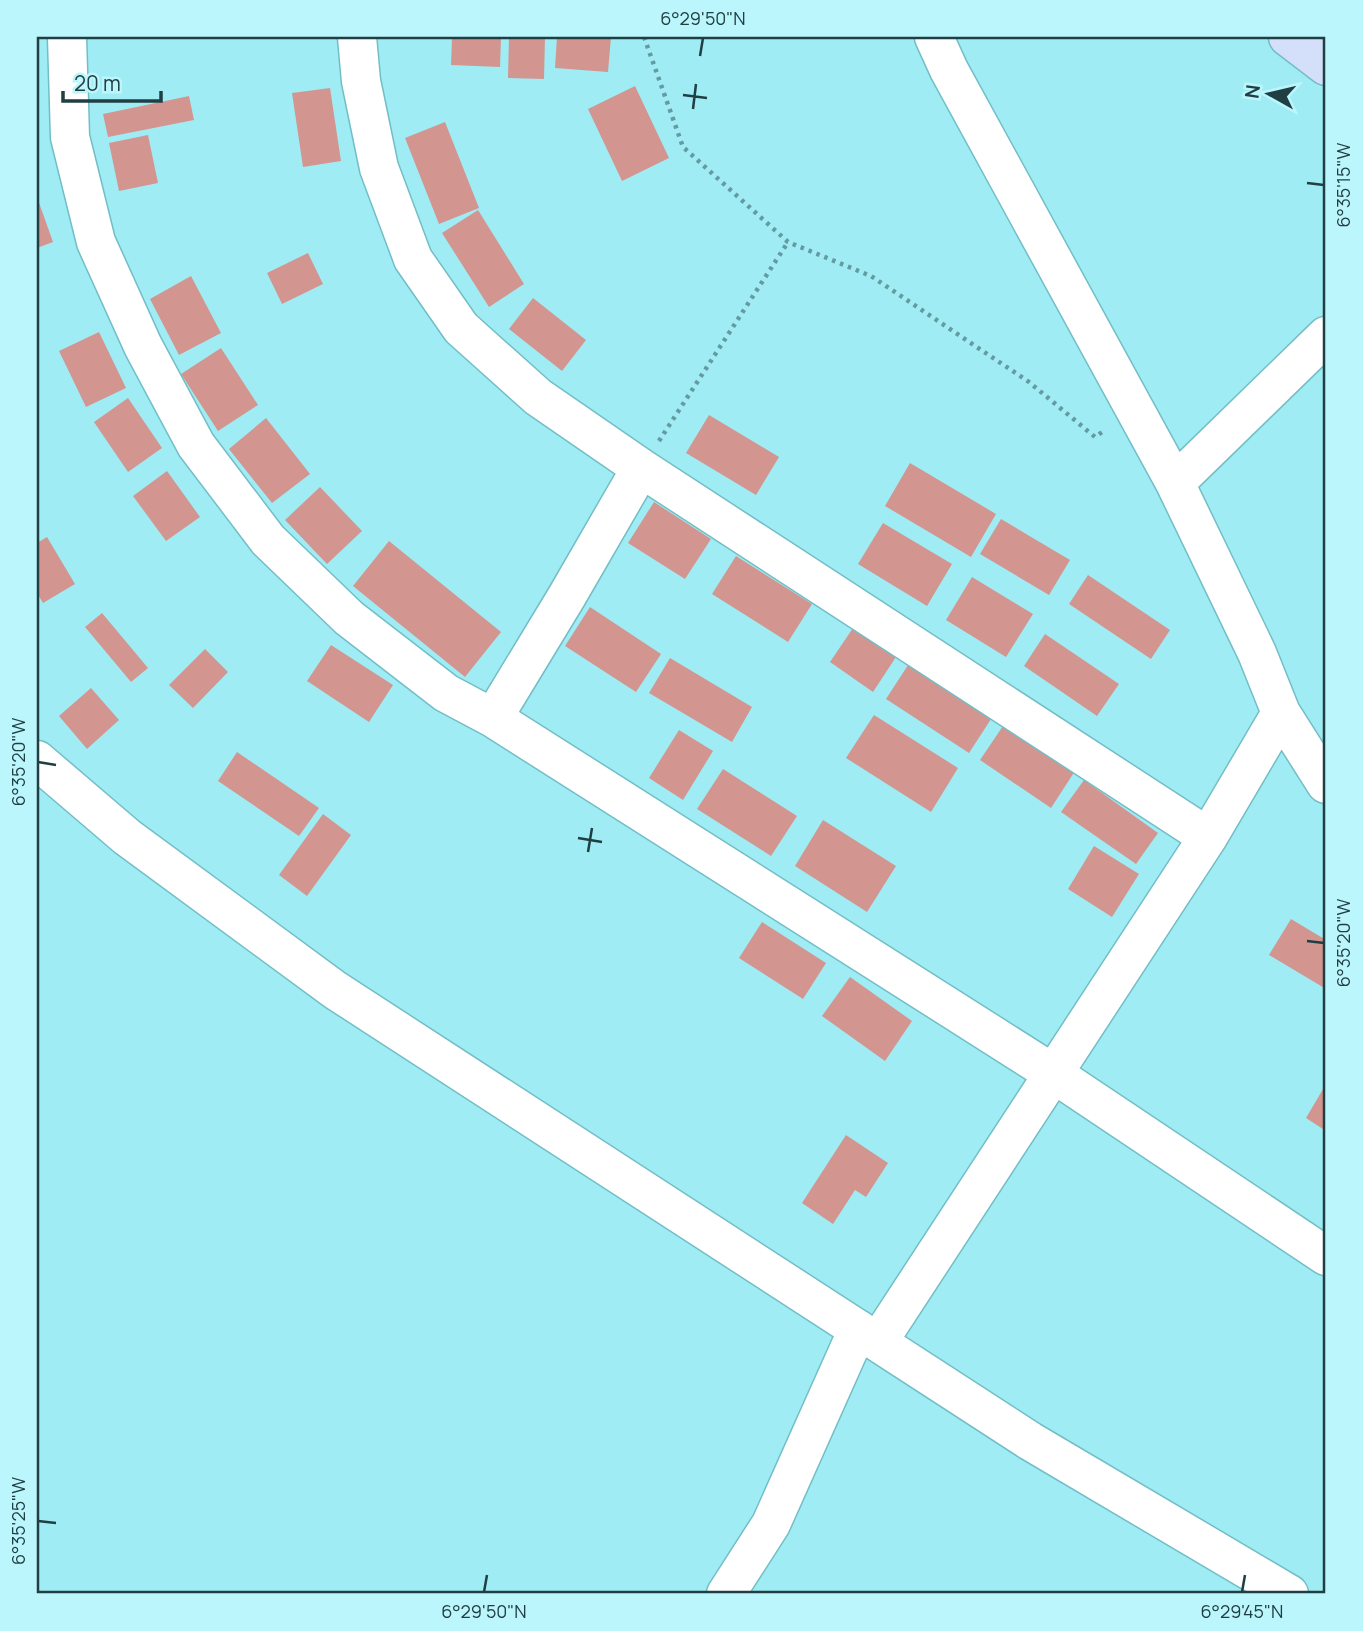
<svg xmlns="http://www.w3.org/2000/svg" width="1363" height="1631" font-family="Manrope,sans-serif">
<rect width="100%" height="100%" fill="#a0ecf4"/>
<path fill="#d39590" d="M452,37H501L500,67L451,65Z
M509,37H545L544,79L508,78Z
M557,37H611L608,72L555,68Z
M635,86L669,158L622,181L588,109Z
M330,88L341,161L303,167L292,93Z
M189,96L194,120L108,137L103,114Z
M445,122L479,208L439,224L405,138Z
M148,135L158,183L119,191L109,143Z
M37,197L53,242L37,248Z
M478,210L524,284L489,307L442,233Z
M308,253L323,284L282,304L267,273Z
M191,276L221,333L179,355L150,299Z
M533,298L586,340L562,371L509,329Z
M99,332L126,388L86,407L59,351Z
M221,348L258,405L218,431L181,374Z
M128,398L162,448L128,472L94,422Z
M709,415L779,457L756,495L686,453Z
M266,418L310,474L272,503L229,449Z
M910,463L996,514L971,557L885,506Z
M167,471L200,517L166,541L133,496Z
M320,487L362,531L327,564L285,520Z
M654,502L711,539L685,579L628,543Z
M1001,519L1070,560L1049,595L980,554Z
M883,523L952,564L927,606L858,564Z
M47,537L75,584L43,603L37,593V543Z
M389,541L501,632L465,677L353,586Z
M736,556L812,604L788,642L712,594Z
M1088,575L1170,630L1151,659L1069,604Z
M972,577L1033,614L1006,657L946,620Z
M590,607L661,654L636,692L565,646Z
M102,613L148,668L131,682L85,627Z
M853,628L896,657L873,692L830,662Z
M1045,634L1119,684L1097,716L1024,666Z
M331,645L393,685L369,722L307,681Z
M205,649L228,672L193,708L169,685Z
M670,658L752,707L732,742L649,693Z
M910,662L993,716L969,753L886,699Z
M91,688L119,720L87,749L59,716Z
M874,715L958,768L931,812L846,758Z
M1005,723L1075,771L1051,808L980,760Z
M679,730L713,751L683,800L649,778Z
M237,752L319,808L299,836L218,781Z
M723,769L797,816L771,856L697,809Z
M1084,780L1158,833L1136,864L1061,812Z
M323,814L351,835L307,896L279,875Z
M823,820L896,866L867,912L795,866Z
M1094,846L1139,874L1112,917L1068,889Z
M1291,919L1326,940V989L1269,955Z
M762,922L826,963L803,999L739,958Z
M850,977L912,1021L885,1061L822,1016Z
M1326,1084V1131L1306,1118Z
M846,1135L888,1163L866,1197L855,1190L833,1224L802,1203Z"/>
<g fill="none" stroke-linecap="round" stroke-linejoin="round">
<g stroke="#73bec6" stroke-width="41">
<path id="street" d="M67,37L70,137L96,242L143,346L196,445L268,540L349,618L446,693L493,718L567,596L641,468
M357,37L361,81L379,168L413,259L461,328L538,397L641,468L1208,837
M1175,483L1326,336
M1281,713L1326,784
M493,718L1054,1074L1326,1256
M37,760L127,837L335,990L1030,1441L1289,1594
M878,1342L1208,837L1281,713L1257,653L1175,483L949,70L934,37
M726,1594L771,1524L858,1329"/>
</g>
<g stroke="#73bec6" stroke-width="41">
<path id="secondary" d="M1288,37L1326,66"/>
</g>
<path stroke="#649ba1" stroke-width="4.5" stroke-dasharray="3.5 5" stroke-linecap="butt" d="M644,37L683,147L788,242L871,276L1029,382L1095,437L1105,430
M659,441L788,242"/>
<use href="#street" stroke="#fff" stroke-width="38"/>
<use href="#secondary" stroke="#d4e0fa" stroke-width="38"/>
</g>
<path fill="none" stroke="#203f43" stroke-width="2.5" d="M700,56L703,38M683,95L707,98M693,109L696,84M1307,183L1324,185M38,762L56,765M578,838L602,842M588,852L592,828M1307,941L1324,943M38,1521L56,1523M484,1592L487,1575M1242,1592L1245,1575"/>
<rect width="1363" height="1631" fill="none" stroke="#bbf6fd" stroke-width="77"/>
<g transform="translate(1269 94) rotate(278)" stroke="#bbf6fd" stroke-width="5" paint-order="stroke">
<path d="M0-5L12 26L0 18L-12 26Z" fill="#203f43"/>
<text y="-10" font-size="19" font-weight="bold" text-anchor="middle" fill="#203f43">N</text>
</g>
<path d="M63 91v10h98v-10" fill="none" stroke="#203f43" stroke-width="3.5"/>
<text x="74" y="91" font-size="21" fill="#203f43" stroke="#bbf6fd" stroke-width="5" paint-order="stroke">20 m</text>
<rect x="38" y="38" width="1286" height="1554" fill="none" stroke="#203f43" stroke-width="2.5"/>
<g font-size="18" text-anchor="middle" fill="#203f43">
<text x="703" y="25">6°29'50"N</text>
<text transform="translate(1344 185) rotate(-90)" y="6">6°35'15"W</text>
<text transform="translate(19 762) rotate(-90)" y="6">6°35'20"W</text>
<text transform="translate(1344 943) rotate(-90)" y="6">6°35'20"W</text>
<text transform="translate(19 1521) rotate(-90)" y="6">6°35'25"W</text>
<text x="484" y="1618">6°29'50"N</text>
<text x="1242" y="1618">6°29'45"N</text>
</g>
</svg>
